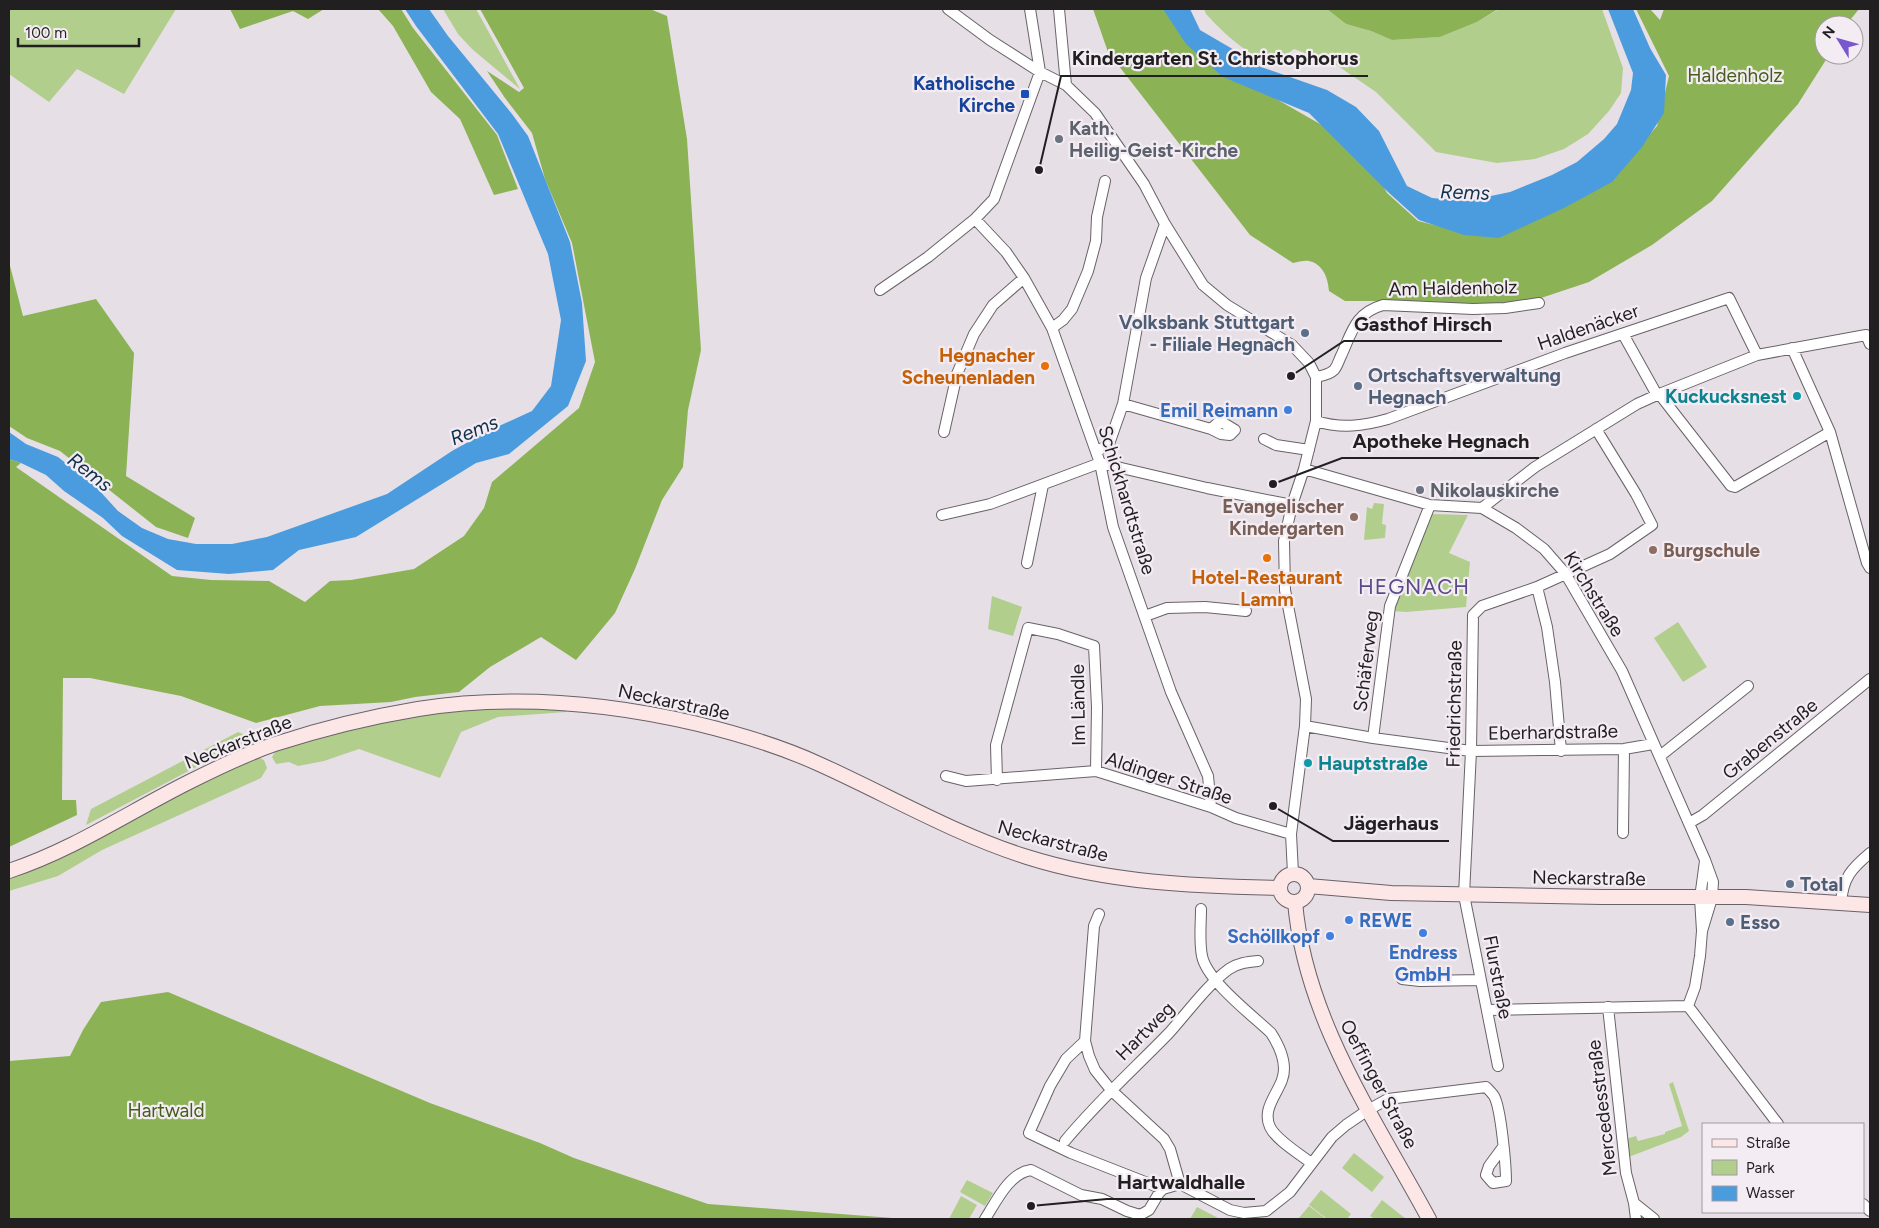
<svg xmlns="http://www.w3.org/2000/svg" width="1879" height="1228" font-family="Figtree,sans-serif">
<rect width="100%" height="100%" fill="#e7dfe6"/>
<path fill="#b1ce8c" d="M9,9H176L124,94L77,69L49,102L9,74Z
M443,9H476L520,89L472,49L458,34Z
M1204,9H1327L1346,24L1371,31L1392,40L1440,37L1477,22L1499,9H1602L1623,68L1621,93L1609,111L1588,134L1564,149L1535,159L1497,163L1436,152L1376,92L1335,64L1294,49L1277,62C1251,61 1222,31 1206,14Z
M1374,503L1384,504L1382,524L1386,525L1385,538L1364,540L1367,507L1372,509Z
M1430,514L1468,515L1449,553L1470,562L1466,607L1406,612L1393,611L1391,605Z
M992,596L1022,607L1013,636L988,629Z
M1678,622L1707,667L1683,682L1654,638Z
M569,702L566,712L498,717L461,732L440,778L359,749L324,761L298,766L289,762L276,764L272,757L275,752L312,739L419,709Z
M238,732L243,734L249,741L198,766L86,825L91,809Z
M251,754L264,760L267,768L261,778L102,850L58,876L9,891V871Z
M1673,1082L1689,1131L1681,1137L1626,1158L1623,1140L1636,1136L1638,1141L1665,1134V1132L1682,1126L1669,1084Z
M1354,1153L1384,1177L1372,1192L1342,1168Z
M967,1180L993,1193L985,1206L960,1192Z
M1321,1190L1351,1214L1347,1219H1327L1309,1205Z
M961,1196L977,1205L969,1219H949Z
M1382,1200L1406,1219H1375L1370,1216Z
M1309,1206L1326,1219H1298Z
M1197,1207L1220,1219H1190Z"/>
<path fill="#8cb256" d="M230,9H324L308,19L293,11L240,29Z
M378,9H401L413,28L497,135L518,189L494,195L460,119L431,92L393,26Z
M480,9H650L667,16L687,139L701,350L688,410L683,467L662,500L635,569L615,613L576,660L541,637L490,667L459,692L415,697L391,702L320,706L256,723L181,696L90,678H63L62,800H76L77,815L9,847V459L21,463L16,467L172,576L211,580L269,581L305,602L330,581L351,580L414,569L464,536L484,508L492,482L579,408L595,362L572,243L545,179L532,133L505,98L487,71L519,92L524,88Z
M1093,9H1169L1271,96L1334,132L1373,167L1387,193L1418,221L1455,230L1615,174L1657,126L1669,76L1636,9H1650L1660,20L1664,9H1859L1846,25H1824V55H1829L1798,104L1712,201L1652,245L1589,282L1535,300L1473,307L1420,301H1345L1329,291C1328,278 1323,264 1309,261C1305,260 1298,262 1293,263L1250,235L1108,52Z
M1327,9L1436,10L1440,9H1498L1477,22L1440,37L1392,40L1371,31L1346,24Z
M9,262L23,316L96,299L134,353L126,476L195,518L188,538L156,527L60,451L27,438L9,426Z
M168,992L430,1103L540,1143L574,1158L708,1204L906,1219H9V1061L70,1056L83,1030L101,1002Z"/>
<path fill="#4b9cde" d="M405,9H429L448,36L512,114L528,136L570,242L582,303L586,361L568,406L509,454L476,463L356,537L299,550L273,570L229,574L177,570L122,536L103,518L64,491L46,475L21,463L9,459V432L26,444L58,457L97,488L118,511L142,528L168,539L196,544H232L267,537L387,494L452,451L488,431L532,411L551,386L561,320L548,254L498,134L416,26Z
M1163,9H1190L1200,30L1236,51L1244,61L1327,90L1356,107L1379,131L1407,186L1432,198L1467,201L1510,192L1552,175L1577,162L1604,139L1617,124L1631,90L1633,73L1608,9H1633L1650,48L1666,75L1664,113L1642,147L1612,182L1564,208L1499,238L1464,235L1419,220L1388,192L1309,113L1223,77L1186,44Z"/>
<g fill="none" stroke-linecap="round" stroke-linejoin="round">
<g stroke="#696268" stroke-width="12">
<path id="street" d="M948,9L990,40L1040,72L1066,85L1095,113L1144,184L1165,224L1203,285L1227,305L1292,345L1309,363L1316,377V421L1304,469L1292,505L1284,541L1285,590L1306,699L1305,726L1291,834L1293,873
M1059,9L1066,85
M975,219L1006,252L1024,278L1052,328L1100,463L1113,527L1171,692L1208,776L1211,807
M880,290L928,257L975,219L994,199L1040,72L1030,9
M1052,328L1063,320L1072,309L1088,271L1096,241L1097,217L1105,181
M1623,334L1657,395
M1792,348L1830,432L1867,563L1870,568
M1316,377C1321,376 1329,375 1334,370C1337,367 1339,360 1341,356C1352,332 1355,313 1383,305L1473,309L1505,308L1539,303
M1660,395L1731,486L1735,487L1830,432
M1123,404L1211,429L1221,434L1230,435L1235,430L1220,421L1211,429
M1316,421C1341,429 1363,426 1388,419L1565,353L1729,298L1757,355
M944,432L957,374L974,334L993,305L1024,278
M1264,439L1276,445L1309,450
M1096,452L1109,444L1123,404L1146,278L1165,224
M1304,469L1430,505L1482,508L1516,528L1544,549L1565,573L1622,671L1705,860L1713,882L1712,898L1702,931
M1482,508L1535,467L1637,404L1657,395L1757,355L1866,335L1870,344
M942,515L990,504L1100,463L1207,488L1292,505
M1027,563L1043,485
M1537,587L1547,627L1555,682L1561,751
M1145,616L1167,608L1205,607L1246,611
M1305,726L1373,738L1471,751L1624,749L1653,744
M1373,738L1390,606L1430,505
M1660,756L1748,686
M946,776L966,781L1096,771L1211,807L1236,818L1291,834
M997,780L996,745L1028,628L1058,634L1094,646L1097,707L1096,771
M1689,823L1703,815L1870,679
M1623,833L1624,749
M1841,903C1843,878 1851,869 1870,853
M1201,909C1201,924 1199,941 1202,956C1207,981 1252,1015 1271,1033C1280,1047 1288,1064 1282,1080C1276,1096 1262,1110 1270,1127C1276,1140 1300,1154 1311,1163
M1099,914L1094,926L1085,1041L1089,1056L1095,1070L1111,1090L1164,1139L1170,1149L1180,1184
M1402,979L1420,981L1481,980
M1688,1006L1778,1124
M1688,1006L1695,987L1700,956L1702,931L1700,898L1705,861
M1608,1007L1626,1173L1634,1203L1636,1219
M1488,1010L1688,1006
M1085,1041L1066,1059L1050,1086L1029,1133L1071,1153L1163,1189
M1498,1066L1464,895L1471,751L1473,615L1482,606L1537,587L1610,554L1652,525L1636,494L1596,429
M1065,1141C1097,1102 1134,1069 1169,1033C1188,1012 1206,986 1229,969C1238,963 1247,962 1258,961
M1634,1203L1654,1219
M1863,1204L1870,1211
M985,1219C996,1202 1009,1173 1031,1170L1081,1195L1102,1199L1127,1211L1140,1215L1149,1210L1159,1193L1163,1189L1180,1184L1230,1210L1244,1213L1266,1211L1290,1192L1332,1137L1346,1125L1368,1110L1388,1099L1486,1087C1489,1090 1492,1093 1494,1096C1501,1108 1506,1166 1506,1181L1493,1183L1486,1175L1489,1166L1503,1147"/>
</g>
<g stroke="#696268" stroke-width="16">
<path id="secondary" d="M9,871C73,850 129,812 189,782C217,768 246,754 275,744C321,729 370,717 418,709C513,694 605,702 698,724C739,734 780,746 819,764C888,795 954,834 1027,857C1109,883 1194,886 1279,888
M1280 888a14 14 0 1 1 28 0a14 14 0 1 1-28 0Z
M1308,886L1391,893L1602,897H1746L1870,905
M1295,902C1305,1019 1375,1119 1429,1219"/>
</g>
<use href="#street" stroke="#fff" stroke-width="10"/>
<use href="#secondary" stroke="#fce6e6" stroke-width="14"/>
</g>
<rect fill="#1a4fb4" stroke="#f4ecf3" stroke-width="2" x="1020" y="89" width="10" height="10" rx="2.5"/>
<g fill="#6b7280" stroke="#f4ecf3" stroke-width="2">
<circle cx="1059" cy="139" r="5"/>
<circle cx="1420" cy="490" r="5"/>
</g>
<g fill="#5c6f8a" stroke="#f4ecf3" stroke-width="2">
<circle cx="1305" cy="333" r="5"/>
<circle cx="1358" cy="386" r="5"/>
<circle cx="1790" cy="884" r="5"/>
<circle cx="1730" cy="922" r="5"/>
</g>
<g fill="#e8710a" stroke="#f4ecf3" stroke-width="2">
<circle cx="1045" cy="366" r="5"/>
<circle cx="1267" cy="558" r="5"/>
</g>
<g fill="#0f9aa8" stroke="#f4ecf3" stroke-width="2">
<circle cx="1797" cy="396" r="5"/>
<circle cx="1308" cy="763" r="5"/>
</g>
<g fill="#3f7fe0" stroke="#f4ecf3" stroke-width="2">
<circle cx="1288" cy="410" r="5"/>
<circle cx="1349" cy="920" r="5"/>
<circle cx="1423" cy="933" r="5"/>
<circle cx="1330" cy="936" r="5"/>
</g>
<g fill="#8d6e63" stroke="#f4ecf3" stroke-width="2">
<circle cx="1354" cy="517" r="5"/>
<circle cx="1653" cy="550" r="5"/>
</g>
<g text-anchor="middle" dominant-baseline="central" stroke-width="4.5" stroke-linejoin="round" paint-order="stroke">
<g font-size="19" fill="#455e1e" stroke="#f4ecf3">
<text x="1735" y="75">Haldenholz</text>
<text x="166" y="1110">Hartwald</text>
</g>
<g font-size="19" font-weight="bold" fill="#164399" stroke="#f4ecf3" text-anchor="end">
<text x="1015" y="83">Katholische<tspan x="1015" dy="22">Kirche</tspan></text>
</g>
<g font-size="19" font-weight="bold" fill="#5b616d" stroke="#f4ecf3" text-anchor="start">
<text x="1069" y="128">Kath.<tspan x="1069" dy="22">Heilig-Geist-Kirche</tspan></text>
<text x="1430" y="490">Nikolauskirche</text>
</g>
<g font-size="19" fill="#221f21" stroke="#f4ecf3">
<text transform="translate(1453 288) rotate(-1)">Am Haldenholz</text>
<text transform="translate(1588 327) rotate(-19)">Haldenäcker</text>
<text transform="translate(1127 500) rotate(73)">Schickhardtstraße</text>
<text transform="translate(1594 594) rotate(58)">Kirchstraße</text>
<text transform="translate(1366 661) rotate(-83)">Schäferweg</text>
<text transform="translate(674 702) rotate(12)">Neckarstraße</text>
<text transform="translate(1454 704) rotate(-89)">Friedrichstraße</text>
<text transform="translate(1078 705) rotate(-91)">Im Ländle</text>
<text transform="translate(1553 732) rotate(-1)">Eberhardstraße</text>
<text transform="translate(1770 739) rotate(-39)">Grabenstraße</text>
<text transform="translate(238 742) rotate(-22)">Neckarstraße</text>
<text transform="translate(1169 778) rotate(18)">Aldinger Straße</text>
<text transform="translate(1053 841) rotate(15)">Neckarstraße</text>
<text transform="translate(1589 878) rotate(1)">Neckarstraße</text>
<text transform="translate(1498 977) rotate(79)">Flurstraße</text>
<text transform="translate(1145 1031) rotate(-45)">Hartweg</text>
<text transform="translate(1379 1084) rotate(62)">Oeffinger Straße</text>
<text transform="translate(1602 1108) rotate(-97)">Mercedesstraße</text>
</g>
<g font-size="19" font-weight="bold" fill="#4e5e75" stroke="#f4ecf3" text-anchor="start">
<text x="1295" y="322" text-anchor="end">Volksbank Stuttgart<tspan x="1295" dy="22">- Filiale Hegnach</tspan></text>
<text x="1368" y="375">Ortschaftsverwaltung<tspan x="1368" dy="22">Hegnach</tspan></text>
<text x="1800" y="884">Total</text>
<text x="1740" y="922">Esso</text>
</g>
<g font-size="19" font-weight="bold" fill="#c56008" stroke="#f4ecf3" text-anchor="end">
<text x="1035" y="355">Hegnacher<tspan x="1035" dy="22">Scheunenladen</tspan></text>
<text x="1267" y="577" text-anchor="middle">Hotel-Restaurant<tspan x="1267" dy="22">Lamm</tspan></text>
</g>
<g font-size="19" font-weight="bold" fill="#0d838f" stroke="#f4ecf3" text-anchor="end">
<text x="1787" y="396">Kuckucksnest</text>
<text x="1318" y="763" text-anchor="start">Hauptstraße</text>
</g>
<g font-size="19" font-weight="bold" fill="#366cbe" stroke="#f4ecf3" text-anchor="end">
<text x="1278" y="410">Emil Reimann</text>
<text x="1359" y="920" text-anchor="start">REWE</text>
<text x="1320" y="936">Schöllkopf</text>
<text x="1423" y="952" text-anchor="middle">Endress<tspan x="1423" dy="22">GmbH</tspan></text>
</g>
<g font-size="19" font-weight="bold" fill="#785e54" stroke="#f4ecf3" text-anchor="end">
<text x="1344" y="506">Evangelischer<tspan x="1344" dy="22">Kindergarten</tspan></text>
<text x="1663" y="550" text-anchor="start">Burgschule</text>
</g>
<g font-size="20" font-style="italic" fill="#10314d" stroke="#f4ecf3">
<text transform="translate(1465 192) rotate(2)">Rems</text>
<text transform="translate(474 430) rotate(-22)">Rems</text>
<text transform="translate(90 472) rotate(38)">Rems</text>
</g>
<g font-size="21" letter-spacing="1" fill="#594b89" stroke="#f4ecf3">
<text x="1414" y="586">HEGNACH</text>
</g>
</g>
<path fill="none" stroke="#221f21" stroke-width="2" d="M1039 170L1061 76H1368M1291 376L1344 341H1502M1273 484L1342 458H1539M1273 806L1333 841H1449M1031 1206L1107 1199H1255"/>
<g fill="#221f21" stroke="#f4ecf3" stroke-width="2">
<circle cx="1039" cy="170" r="5"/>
<circle cx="1291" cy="376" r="5"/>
<circle cx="1273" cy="484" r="5"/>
<circle cx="1273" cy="806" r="5"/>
<circle cx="1031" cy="1206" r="5"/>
</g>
<g font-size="20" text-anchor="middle" font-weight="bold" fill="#221f21" stroke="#f4ecf3" stroke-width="4.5" stroke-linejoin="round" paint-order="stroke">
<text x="1215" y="65">Kindergarten St. Christophorus</text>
<text x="1423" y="331">Gasthof Hirsch</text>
<text x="1441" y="448">Apotheke Hegnach</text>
<text x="1391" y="830">Jägerhaus</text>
<text x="1181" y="1189">Hartwaldhalle</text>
</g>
<rect width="1879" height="1228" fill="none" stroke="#221f21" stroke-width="20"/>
<rect x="1702" y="1123" width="162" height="90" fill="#f4ecf3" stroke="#a09a9f"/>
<rect x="1712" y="1139" width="25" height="8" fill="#fce6e6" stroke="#a09a9f"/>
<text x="1746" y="1148" font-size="15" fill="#221f21">Straße</text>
<rect x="1712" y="1160" width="25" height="15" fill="#b1ce8c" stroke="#a09a9f"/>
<text x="1746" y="1173" font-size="15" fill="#221f21">Park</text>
<rect x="1712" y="1186" width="25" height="15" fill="#4b9cde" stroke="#a09a9f"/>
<text x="1746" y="1198" font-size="15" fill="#221f21">Wasser</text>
<g transform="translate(1839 40) rotate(307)"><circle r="24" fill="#f4ecf3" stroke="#a09a9f"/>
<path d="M0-4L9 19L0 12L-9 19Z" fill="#7856d0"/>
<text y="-8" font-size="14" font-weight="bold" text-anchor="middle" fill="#221f21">N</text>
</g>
<path d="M18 38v8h121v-8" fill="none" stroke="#221f21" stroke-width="2.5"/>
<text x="25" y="38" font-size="15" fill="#221f21" stroke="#f4ecf3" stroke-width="4" paint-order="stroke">100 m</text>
</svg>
